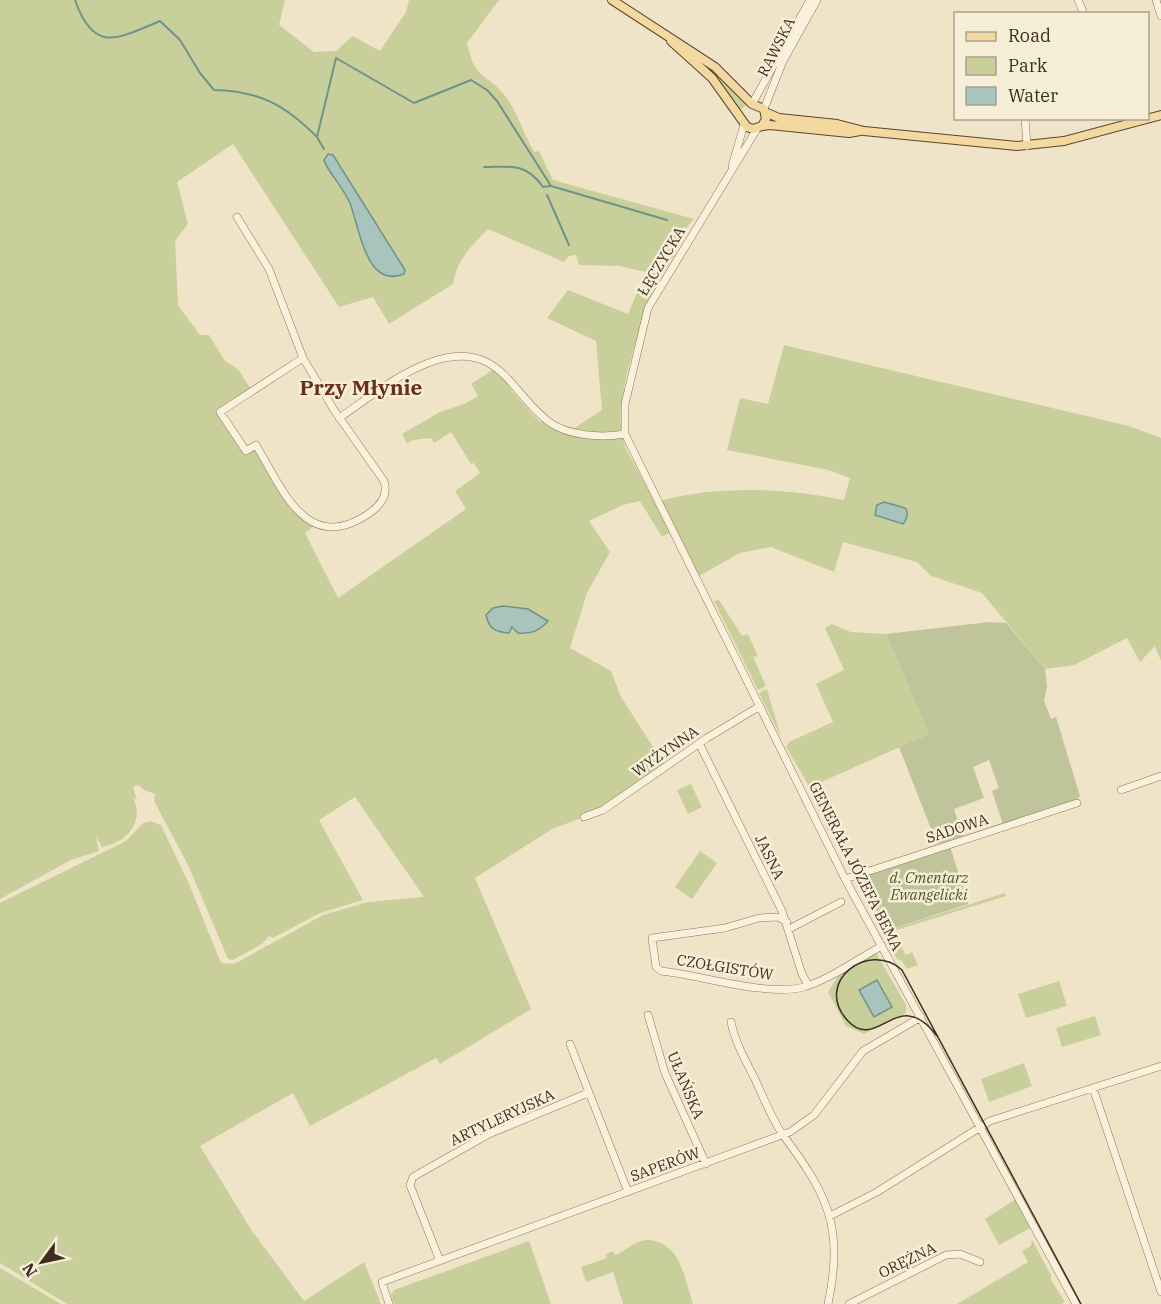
<svg xmlns="http://www.w3.org/2000/svg" width="1161" height="1304" font-family="'IBM Plex Serif',serif">
<rect width="100%" height="100%" fill="#f0e4c8"/>
<path fill="#c9cf9b" fill-rule="evenodd" d="M0,0H285L279,25L314,52L336,51L353,36L380,51L406,12L409,0H499L467,43C475,80 483,71 503,93C516,109 524,134 534,152L539,151L553,180L694,219L686,228L683,227L674,242L678,245C675,253 672,260 668,266C664,271 658,274 656,281C643,324 609,403 625,447L671,532L662,537L640,501L623,505L589,521L610,552L587,593L570,648L611,671L621,697L666,767L603,810L552,829L475,878L531,1009L440,1064L436,1058L310,1126L293,1093L200,1146L250,1228L304,1301L364,1262L381,1304H67L0,1263V903L126,841L143,823L150,821L161,825L189,884L221,963L234,964L323,915L368,902L424,897L355,797L319,820L363,900L320,913L273,938L269,936L262,944L233,960L228,959L188,865L154,801L155,794L144,790L138,785L133,787L137,800L133,798C145,821 127,843 102,847L96,837L99,851L71,860L0,899ZM233,144L339,307L373,297L389,324L453,284C457,259 471,247 488,229L564,262L569,256L576,255L579,265L619,266L646,272L628,314L568,290L547,318L596,341L602,410L570,431L545,418L540,422L512,391L517,387L497,367L471,384L478,396L464,404L440,412L402,434L407,444L413,440L431,438L434,443L451,432L471,464L474,463L480,473L455,491L466,509L338,598L305,533L315,525L286,493L256,445L246,451L220,411L252,391L238,369L225,361L209,335H200L178,305L175,241L188,224L177,182Z
M693,56L714,69L748,103L740,111Z
M784,345L1129,426L1161,438V661L1155,646L1140,662L1127,638L1074,665L1045,669L982,593L931,576L917,562L843,542L834,572L771,547L740,553L699,576L660,501C718,485 785,488 844,500L850,478L828,470L727,450L740,398L768,404Z
M719,600L742,636L748,634L758,657L753,656L766,686L758,690L714,601Z
M832,624L851,632L886,634L929,734L819,783L840,826L828,831L812,791L786,747L789,742L833,722L816,684L844,670L825,628Z
M767,689L781,737L759,693Z
M691,784L702,807L688,814L677,790Z
M700,851L717,863L692,899L675,887Z
M869,875L893,929L1005,893L1006,896L884,934L862,895L861,886Z
M891,939L898,941L906,955L912,952L918,965L907,969L902,961L897,959L887,942Z
M876,953L906,1005V1013L864,1034L846,1026L828,992L839,974Z
M1059,981L1067,1006L1026,1018L1018,994Z
M1095,1016L1101,1035L1062,1047L1056,1028Z
M1024,1063L1032,1086L989,1102L981,1079Z
M1016,1199L1032,1227L999,1245L985,1219Z
M649,1240C681,1243 684,1277 693,1304H623L613,1272L586,1282L581,1267L607,1258L606,1254L613,1251L615,1255C628,1250 634,1240 649,1240Z
M1032,1240L1051,1275V1280L1065,1302L1061,1304H957L1028,1262L1022,1251L1031,1246Z
M529,1241L551,1304H394L391,1295L394,1290Z
M0,1268L61,1304H0Z"/>
<path fill="#bfc49a" d="M989,622L1006,623L1045,669L1047,687L1044,701L1051,719L1056,717L1080,796L1077,800L1003,824L992,791L999,788L989,760L973,767L984,798L954,809L963,836L937,844L899,747L929,734L886,634Z
M950,846L968,904L892,929L869,875Z"/>
<path fill="#a9c4bc" stroke="#6f938a" stroke-width="1.5" d="M328,154L333,155L405,270L404,274C364,290 359,222 349,201C343,189 333,177 326,165L324,160Z
M884,502L905,508C909,512 907,520 903,524L875,515L877,505Z
M503,606L528,609L548,621C539,631 532,634 518,633L512,627L509,633C495,632 489,629 486,615L493,608Z
M877,980L892,1007L874,1017L859,990Z"/>
<g fill="none" stroke-linecap="round" stroke-linejoin="round">
<path stroke="#6f938a" stroke-width="2" d="M75,0C94,55 119,38 160,21L180,40L200,73L214,90C260,91 285,105 317,137
M324,149L317,137L336,58L414,103L471,80L487,90L497,101L551,186L667,220
M484,167C510,167 526,162 543,187L550,186
M547,195L569,245"/>
<g stroke="#8d765c" stroke-width="8">
<path id="minor" d="M1078,0L1084,14
M1156,0L1161,16
M752,104L810,0
M764,109L783,61L817,0
M1025,118L1027,146
M757,129L648,308L625,404V434L845,879L1076,1304
M732,166L744,125
M237,217L269,269L303,358L334,410L384,481C388,494 382,504 371,512C308,557 284,492 256,445L246,451L220,412L303,358
M339,418C370,397 401,371 437,360C500,342 510,392 549,422C568,436 602,438 625,434
M699,743L782,911L802,974L808,985
M1121,790L1161,776
M584,817L603,810L707,738L760,706
M845,879L1077,803
M787,922L778,917L759,918L725,928L652,938L656,967L661,971C701,975 767,997 804,987C831,979 857,959 882,946
M789,929L841,902
M648,1015L665,1073L706,1164
M731,1022C735,1042 745,1060 754,1077C763,1096 771,1118 783,1135C828,1195 844,1227 828,1304
M570,1044L628,1192
M1093,1088L1161,1292
M830,1216L877,1192L990,1121L1161,1066
M440,1261L410,1185L413,1177L489,1134L588,1093
M389,1304L382,1282L790,1132L814,1115L863,1051L921,1017
M849,1304L946,1255L960,1254L980,1262"/>
</g>
<g stroke="#5b4430" stroke-width="10">
<path id="major" d="M612,0L715,67L752,104L764,109L766,119L762,126L753,129L747,127L712,78L671,41
M765,112L779,118L837,124L864,131L1017,146L1064,141L1161,115
M762,126L770,125L849,133L860,131"/>
</g>
<use href="#minor" stroke="#faf1dc" stroke-width="7"/>
<use href="#major" stroke="#f3d9a0" stroke-width="8"/>
<path stroke="#3d2e20" stroke-width="1.5" d="M937,1036C898,984 878,1053 848,1021C812,982 869,940 902,970L1081,1304"/>
</g>
<g text-anchor="middle" dominant-baseline="central" stroke-width="5" stroke-linejoin="round" paint-order="stroke">
<g font-size="15" fill="#3d2e20" stroke="#f7eed8">
<text transform="translate(776 47) rotate(-63)">RAWSKA</text>
<text transform="translate(661 261) rotate(-59)">ŁĘCZYCKA</text>
<text transform="translate(665 751) rotate(-35)">WYŻYNNA</text>
<text transform="translate(957 828) rotate(-18)">SADOWA</text>
<text transform="translate(770 857) rotate(64)">JASNA</text>
<text transform="translate(856 866) rotate(63)">GENERAŁA JÓZEFA BEMA</text>
<text transform="translate(725 967) rotate(9)">CZOŁGISTÓW</text>
<text transform="translate(686 1085) rotate(67)">UŁAŃSKA</text>
<text transform="translate(502 1117) rotate(-25)">ARTYLERYJSKA</text>
<text transform="translate(665 1164) rotate(-20)">SAPERÓW</text>
<text transform="translate(907 1260) rotate(-26)">ORĘŻNA</text>
</g>
<g font-size="15" font-style="italic" fill="#4d5a26" stroke="#f7eed8">
<text x="929" y="877">d. Cmentarz<tspan x="929" dy="17">Ewangelicki</tspan></text>
</g>
<g font-size="21" font-weight="bold" fill="#6b2e1e" stroke="#f7eed8">
<text x="361" y="387">Przy Młynie</text>
</g>
</g>
<rect x="954" y="12" width="195" height="108" fill="#f7eed8" stroke="#ada18e" stroke-width="1.5"/>
<rect x="966" y="32" width="30" height="9" fill="#f3d9a0" stroke="#ada18e" stroke-width="1.5"/>
<text x="1008" y="42" font-size="18" fill="#3d2e20">Road</text>
<rect x="966" y="57" width="30" height="18" fill="#c9cf9b" stroke="#ada18e" stroke-width="1.5"/>
<text x="1008" y="72" font-size="18" fill="#3d2e20">Park</text>
<rect x="966" y="87" width="30" height="18" fill="#a9c4bc" stroke="#ada18e" stroke-width="1.5"/>
<text x="1008" y="102" font-size="18" fill="#3d2e20">Water</text>
<g transform="translate(42 1262) rotate(237)" stroke="#f7eed8" stroke-width="4.5" paint-order="stroke">
<path d="M0-4.5L10 22L0 15L-10 22Z" fill="#3d2e20"/>
<text y="-9" font-size="16" font-weight="bold" text-anchor="middle" fill="#3d2e20">N</text>
</g>
</svg>
